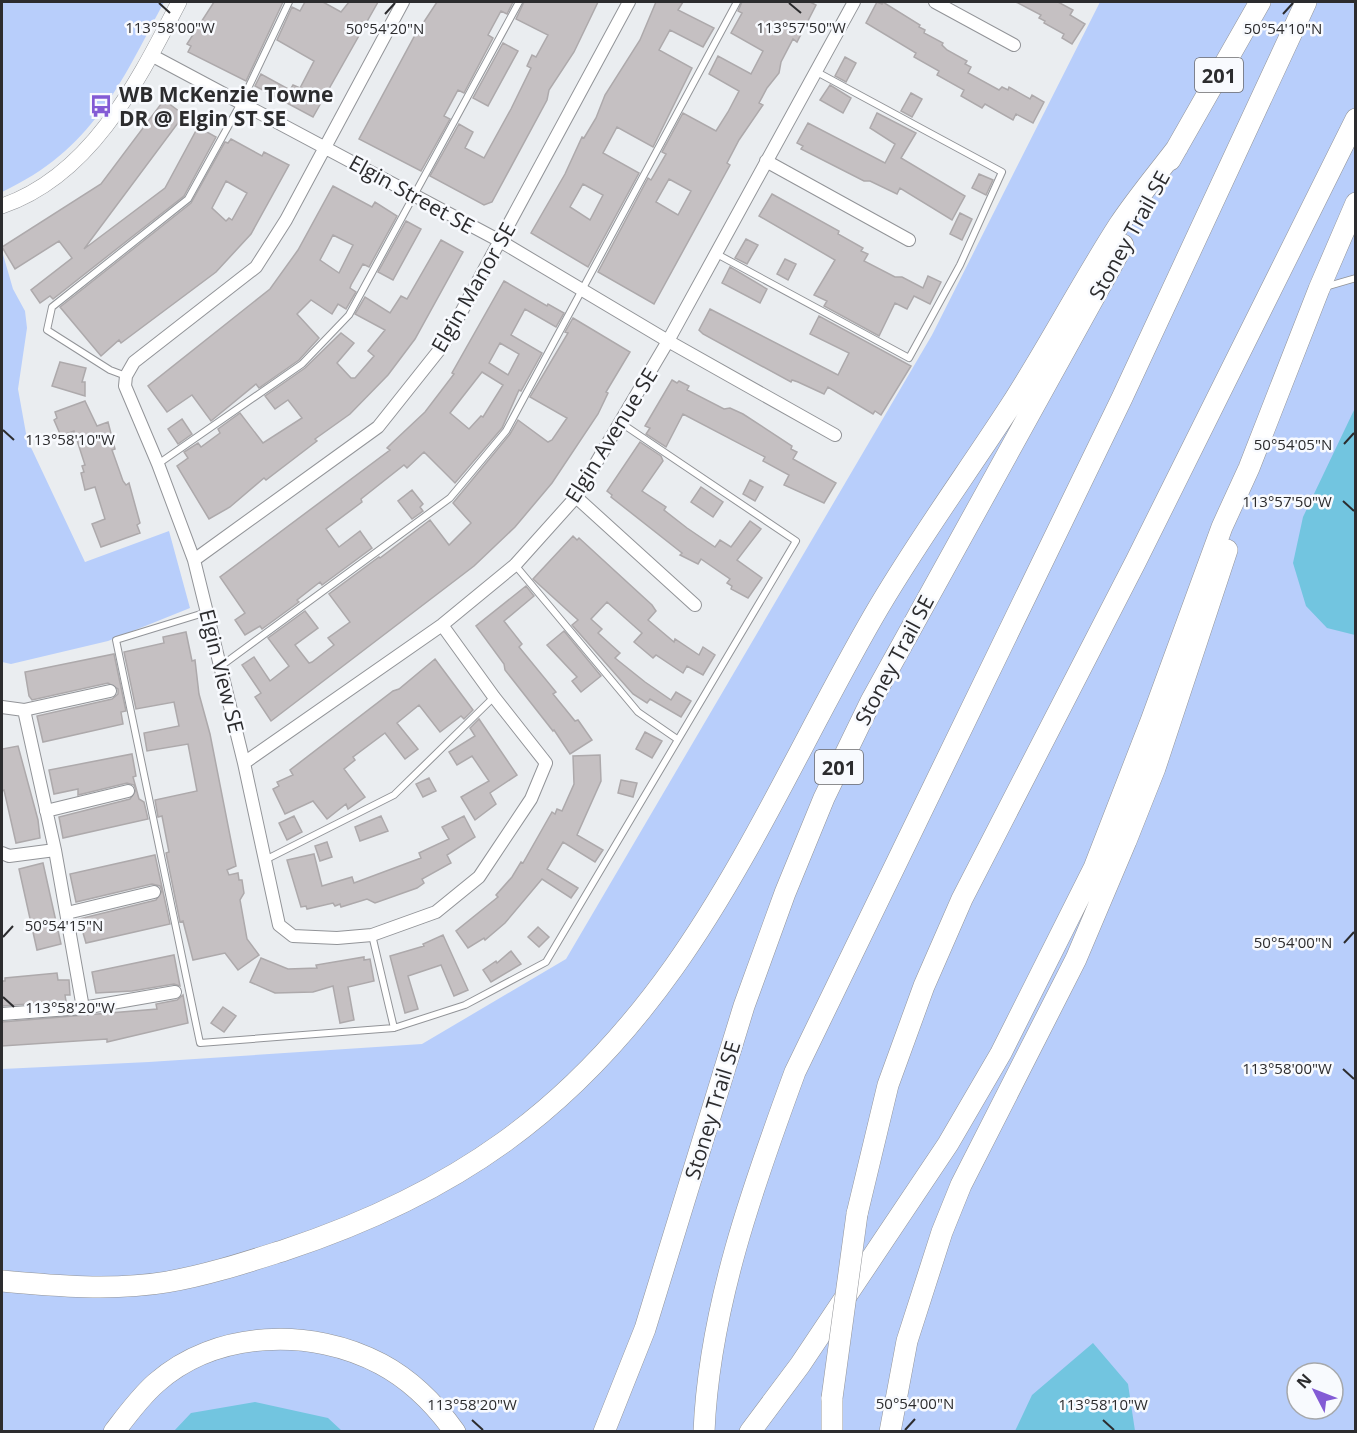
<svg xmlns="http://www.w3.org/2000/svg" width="1357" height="1433" font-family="'Open Sans',sans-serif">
<rect width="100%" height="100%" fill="#eaedf0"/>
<path fill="#b8cefb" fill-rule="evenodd" d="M2,2H164C120,85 92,150 2,192Z
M1100,2H1355V1431H2V1069L149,1062L422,1044L566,959L932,335ZM1297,1373H1333V1409H1297Z
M2,251L13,289L25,311L27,328L18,389L27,439L85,562L169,531L190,608L108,641L11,664L2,662Z"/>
<path fill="#72c5e0" d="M1355,408V635L1327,628L1306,606L1293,563L1303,517Z
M1093,1343L1128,1384L1135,1431H1015L1032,1395Z
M255,1402L328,1418L342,1431H174L191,1413Z"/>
<path fill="#c5c0c2" stroke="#ada9ab" stroke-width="1.5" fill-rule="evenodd" d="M214,2H283L246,81L188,52L191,46L187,44Z
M305,2H323L341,12L349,2H378L313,117L255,86L261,74L290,90L293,85L300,88L314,61L277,40L292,7L300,11Z
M437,2H513L507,14L501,11L488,35L493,38L464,93L458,90L444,116L450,119L421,171L359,139L414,37Z
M524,2H598L574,52L549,90L547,100L492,202L484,205L430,176L459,124L473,132L465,148L484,158L511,109L531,68L527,66L532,55L536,57L548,35L516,19Z
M656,2H683L678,10L714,28L703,47L670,30L659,50L692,68L653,147L617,127L603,153L639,173L588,267L531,233L565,174L582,137L584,138L596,118L605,95L640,40ZM583,184L603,195L590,220L570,207Z
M742,2H810L816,5L797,42L793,39L781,62L779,73L767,88L759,103L763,105L739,140L727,163L730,165L654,304L598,272L648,178L651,180L666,154L662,152L683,113L716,131L728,112L739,91L709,74L718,56L751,74L763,51L731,33L742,13L738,11ZM669,179L691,191L678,215L656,202Z
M877,2L882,4L883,2L920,25L919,27L925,30L924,33L943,43L942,45L947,50L967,61L965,64L971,67L968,73L999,90L1002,87L1008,90L1009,87L1030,99L1032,95L1044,102L1033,123L1016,114L1013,120L985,104L982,108L961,96L964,90L937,75L939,71L914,57L916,53L866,23Z
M1016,2H1058L1073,10L1070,15L1085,24L1072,44L1062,38L1064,34L1044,23L1045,21L1039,18L1041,15Z
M503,43L518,51L488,106L473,98Z
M845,57L856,63L846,82L835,76Z
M830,85L851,98L843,113L820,100Z
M911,93L922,99L912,117L901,111Z
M164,100L184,115L84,249L165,188L198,127L216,137L184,196L53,299L50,296L40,303L31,290L72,258L59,241L15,269L2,247L101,184Z
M877,113L916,133L901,158L965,196L952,220L900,188L897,194L870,181H864L801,149L803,146L797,143L808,123L885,163L895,144L870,128Z
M231,139L262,156L264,152L289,165L251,234L216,272L121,343L119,340L101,356L60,307L191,203L225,142L228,143ZM226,181L247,193L232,220L229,218L226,221L212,208Z
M979,174L993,180L986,195L972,188Z
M333,186L372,207L375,202L397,216L369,267L363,264L351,285L350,288L356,292L346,309L338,304L332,314L311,300L297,314L319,338L299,360L259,388L256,384L211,421L192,395L167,412L148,386L270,289L298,250ZM333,235L353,245L339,273L320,260Z
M772,194L839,231L838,234L863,248L861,251L868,254L864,261L895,277H902L923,288L928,276L941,282L930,304L914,296L907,309L895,303L879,336L824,306L827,301L814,295L835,260L759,216Z
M960,213L972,219L962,240L950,234Z
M406,221L421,229L393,280L378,272Z
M746,239L758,245L747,264L735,258Z
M441,240L463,252L415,339L388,375L350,414L315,439L317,441L266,480L264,478L230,507L209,519L177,466L188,458L184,452L198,443L201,447L220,433L218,429L240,413L263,443L302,418L288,400L275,409L265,396L305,368L341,333L354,343L337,363L351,378H355L374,356L368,351L385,330L355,314L365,297L390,313L401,296L407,299Z
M785,259L796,264L788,280L777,274Z
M730,267L767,289L760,303L722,283Z
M504,281L547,306L548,304L564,313L556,327L525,309L511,335L542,353L521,391L519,390L502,428L455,483L424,452L407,468L404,465L361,499L362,502L326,529L339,547L360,531L372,548L322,585L320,582L297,600L299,602L262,629L260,626L245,635L235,620L245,613L220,577L390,450L387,448L392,443L425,412L454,374L452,373ZM500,343L519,354L508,375L489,363ZM482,372L503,385L483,417L481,416L469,429L450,413Z
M710,309L838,375L849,353L810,334L819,316L911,366L881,415L875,411L873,414L828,387L824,394L798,382L792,380L791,382L703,334L699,330Z
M573,318L630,352L606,392L608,393L598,414L552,483L515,527L474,566L271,721L255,697L261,693L242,665L254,657L270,681L289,666L268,638L305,611L318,628L295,645L309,663L312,662L334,645L328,638L350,622L329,594L379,557L380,558L430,520L449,545L471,523L453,503L510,434L518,420L548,442L552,440L567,418L530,397L568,333L565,332Z
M60,362L86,368L82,382H85V396L52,386Z
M672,380L677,383L679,381L689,386L687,390L724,409L730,408L743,414L792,446L791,449L797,452L793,459L836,483L824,503L784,485L789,475L763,461L765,457L683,414L666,447L646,434L650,428L645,426Z
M85,401L97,426L108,422L115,449L112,450L123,481L126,485L129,483L140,523L137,525L140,533L101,547L92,524L105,519L95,487L85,490L81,473L84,472L82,466L85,465L74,431L61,436L54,420L57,418L55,412Z
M182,419L192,434L178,444L168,429Z
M640,442L661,456L663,461L642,491L666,507L664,510L687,528L715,547L720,540L731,547L750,521L761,529L737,560L762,578L748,598L731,589L732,586L727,583L730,579L701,559L698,564L680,555L682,553L611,497L612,495L607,491Z
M750,480L763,487L755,501L743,494Z
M701,487L723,502L713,517L691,502Z
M412,490L423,504L420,507L423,511L412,519L398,501Z
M573,536L577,540L579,538L652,605L656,611L648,620L674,642L675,639L699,655L703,647L715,655L703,675L687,666L683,673L656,655L653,658L634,642L642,633L607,602L591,619L602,629L598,633L620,653L615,658L645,682L671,700L676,692L691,701L681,717L650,699L647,703L633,694L572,625L578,620L533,579Z
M526,586L534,596L504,621L522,644L519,647L556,692L553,694L575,721L578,720L592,740L570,754L554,730L553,731L505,670L504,664L476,626Z
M564,631L601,676L581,692L572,681L577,677L547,645Z
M186,632L192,661L195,660L199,694L210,734L236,866L227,870L229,875L238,873L239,880H242L244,893L240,900L247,939L259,955L238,970L225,953L193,960L183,921L180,922L166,853L169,852L162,816L158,817L155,800L197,791L188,744L147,751L144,733L179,726L174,702L136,709L124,652L164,643L163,637Z
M114,654L126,711L121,712L123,724L43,742L37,716L112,699L118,694V689L108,683L32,700L29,696L25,672Z
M435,659L473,710L464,719L461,716L440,732L419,705L397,723L418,749L405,759L385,733L353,757L355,760L344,769L365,797L348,809L346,804L327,819L313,801L285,814L273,789L279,786L277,782L293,775L290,770L393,691L399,689Z
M479,719L517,775L490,793L496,804L475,820L461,797L489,781L472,756L457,765L449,752L475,736L470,728Z
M645,732L662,741L652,758L636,749Z
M18,746L38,820L40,838L16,843L4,790L2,791V749Z
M132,754L136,776L133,777L139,799L144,802L148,819L63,838L59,817L130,799L136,790L134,785L127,783L78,795V789L54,794L49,770Z
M600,755L601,781L577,835L603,850L595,862L563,842L547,869L578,888L571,898L542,879L505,923L485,940L484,938L468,948L456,931L498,897L496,895L512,877L521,862L523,863L552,812L555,814L557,809L562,811L574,784L573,756Z
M429,778L436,791L423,797L416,784Z
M621,780L637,783L633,797L618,793Z
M294,816L302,832L287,840L279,823Z
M381,816L388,831L360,841L355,827Z
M464,816L475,837L447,855L451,863L422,879L424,883L417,888L375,903L367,899L341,907L340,904L335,906L333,903L307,909L306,906L301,907L287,860L314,854L322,886L352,877L354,883L421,858L419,853L449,839L442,827Z
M327,842L332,857L320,861L315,846Z
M155,855L170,924L86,943L79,919L156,900L162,891L160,886L152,884L76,902L70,874Z
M43,863L61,944L37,950L19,869Z
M538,927L549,937L539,947L528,937Z
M443,935L468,990L454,996L441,965L408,976L418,1009L405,1013L390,956L424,946L423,944Z
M511,951L521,964L491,982L483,970L496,961L497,963Z
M174,955L180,986L174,984L132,991L96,993L92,972Z
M364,957V960L370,959L374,981L348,987L354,1020L340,1023L333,986L313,992L275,993L250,982L261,958L288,969L317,968L316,965Z
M57,973L58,980H69L70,995H65L66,1001L2,1006V981H5V978Z
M183,995L188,1023L107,1042V1039L2,1046V1022L157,1009L156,1004L177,1000Z
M223,1007L236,1016L224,1032L211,1023Z"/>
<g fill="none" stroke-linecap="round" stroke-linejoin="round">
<g stroke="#929498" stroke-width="8">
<path id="service" d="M715,253L909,358L960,265L1002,172L815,71
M1325,287L1356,278
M126,376L110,370L47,330L52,307L188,199L241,103L289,2
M158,464L302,364L349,315L519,2
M515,565L638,712L677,739
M207,612L116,640L200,1043L394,1028L465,1005L546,962L796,541L621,423
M221,666L450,498L506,431L737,2
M265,860L394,795L494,697
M372,935L394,1028"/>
</g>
<g stroke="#929498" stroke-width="14">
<path id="minor" d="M403,2L286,220L256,267L134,362L126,376L125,386L158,464L194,560L244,763L279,925L293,936L337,938L372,935L436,912L479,877L531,799L546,763L494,697L442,625
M935,2L1014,45
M151,55L500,241L668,341L835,435
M766,161L909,240
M576,497L695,605
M194,560L378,427L444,344L629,2
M2,707L24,710L55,850L9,856L2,853
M24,710L110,691
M244,763L442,625L515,565L576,497L668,341L854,2
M46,811L128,791
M55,850L83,1008
M67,913L154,892
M2,1014L83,1008L175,992"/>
</g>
<g stroke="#929498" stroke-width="16">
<path id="tertiary" d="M2,206C92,175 138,81 179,2"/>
</g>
<g stroke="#929498" stroke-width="22">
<path id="motorway" d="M1170,160L1260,2
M857,1214L888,1085L924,986L962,899L1136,561L1356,119
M2,1281C56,1286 113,1291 167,1282C208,1275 247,1262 285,1250C454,1194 571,1112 674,967C751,858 806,733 873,617C915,544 965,476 1011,405C1049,346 1081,284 1119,225C1137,198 1158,173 1177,148
M832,1398V1432
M114,1432C127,1415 140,1397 156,1383C216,1330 312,1327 381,1364C411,1380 435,1404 455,1432
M604,1432L645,1329L744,1006L785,893L824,798L871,701L1123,245
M704,1432C709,1309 753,1186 795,1072L1122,398L1306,2
M750,1432L800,1365L948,1144L1001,1053L1094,868L1151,721L1222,527L1249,468L1319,289L1356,203
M890,1432L907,1341L942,1232L961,1185L1076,959L1126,841L1155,768L1227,550"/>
</g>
<use href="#service" stroke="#fff" stroke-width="6"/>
<use href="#minor" stroke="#fff" stroke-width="12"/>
<use href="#tertiary" stroke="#fff" stroke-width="15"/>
<use href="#motorway" stroke="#fff" stroke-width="21"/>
<g stroke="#929498" stroke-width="22" stroke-linecap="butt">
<path id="motorway-bridge" d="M832,1398L857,1214"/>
</g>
<use href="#motorway-bridge" stroke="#fff" stroke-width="21"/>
</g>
<path fill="none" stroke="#2c2c2e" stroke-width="2" d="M159,3L170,13M789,3L801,13M385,14L395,3M1283,14L1293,3M3,430L14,440M1344,444L1354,433M1343,501L1354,511M3,937L13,926M1344,943L1354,932M3,997L14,1007M1343,1069L1354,1079M472,1420L483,1430M1103,1420L1114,1430M905,1430L915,1419"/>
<defs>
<g id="bus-bare" transform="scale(1.8)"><path d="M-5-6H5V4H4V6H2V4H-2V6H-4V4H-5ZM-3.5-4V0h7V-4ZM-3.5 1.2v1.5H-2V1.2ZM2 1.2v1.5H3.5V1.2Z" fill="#835bd5" stroke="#f8fafe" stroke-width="2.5" paint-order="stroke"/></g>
</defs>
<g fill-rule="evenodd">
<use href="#bus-bare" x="101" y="106"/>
</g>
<g text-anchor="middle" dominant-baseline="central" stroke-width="5" stroke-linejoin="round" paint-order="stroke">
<g fill="#f8fafe" stroke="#696a6c" stroke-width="1.5">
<rect x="1195" y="58" width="48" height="34" rx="4.5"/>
<rect x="815" y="750" width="48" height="34" rx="4.5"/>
</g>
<g font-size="20" font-weight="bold" fill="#2c2c2e">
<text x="1219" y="75">201</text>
<text x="839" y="767">201</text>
</g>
<g font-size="21" font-weight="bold" fill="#2c2c2e" stroke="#f8fafe" text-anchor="start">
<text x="119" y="94">WB McKenzie Towne<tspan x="119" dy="24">DR @ Elgin ST SE</tspan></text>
</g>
<g font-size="21" fill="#2c2c2e" stroke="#f8fafe">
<text transform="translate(412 194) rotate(29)">Elgin Street SE</text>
<text transform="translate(1129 235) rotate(-61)">Stoney Trail SE</text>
<text transform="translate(473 287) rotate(-60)">Elgin Manor SE</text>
<text transform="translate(611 435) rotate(-58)">Elgin Avenue SE</text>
<text transform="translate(894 660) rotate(-62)">Stoney Trail SE</text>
<text transform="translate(222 671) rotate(76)">Elgin View SE</text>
<text transform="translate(712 1110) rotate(-73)">Stoney Trail SE</text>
</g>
</g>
<g font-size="15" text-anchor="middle" fill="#2c2c2e" stroke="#f8fafe" stroke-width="5" stroke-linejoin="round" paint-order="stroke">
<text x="170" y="33">113°58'00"W</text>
<text x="801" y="33">113°57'50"W</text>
<text x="385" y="34">50°54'20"N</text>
<text x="1283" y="34">50°54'10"N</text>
<text x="70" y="445">113°58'10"W</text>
<text x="1293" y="450">50°54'05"N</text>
<text x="1287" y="507">113°57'50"W</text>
<text x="64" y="931">50°54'15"N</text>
<text x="1293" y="948">50°54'00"N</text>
<text x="70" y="1013">113°58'20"W</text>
<text x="1287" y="1074">113°58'00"W</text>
<text x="915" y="1409">50°54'00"N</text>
<text x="472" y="1410">113°58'20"W</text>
<text x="1103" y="1410">113°58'10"W</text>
</g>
<rect width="1357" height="1433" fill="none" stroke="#2c2c2e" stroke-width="6"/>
<g transform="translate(1315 1391) rotate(312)"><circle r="28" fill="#f8fafe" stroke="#a6a8ab" stroke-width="1.5"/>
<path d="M0-4.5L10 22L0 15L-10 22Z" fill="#835bd5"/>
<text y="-9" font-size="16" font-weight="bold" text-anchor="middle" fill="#2c2c2e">N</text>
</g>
</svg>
